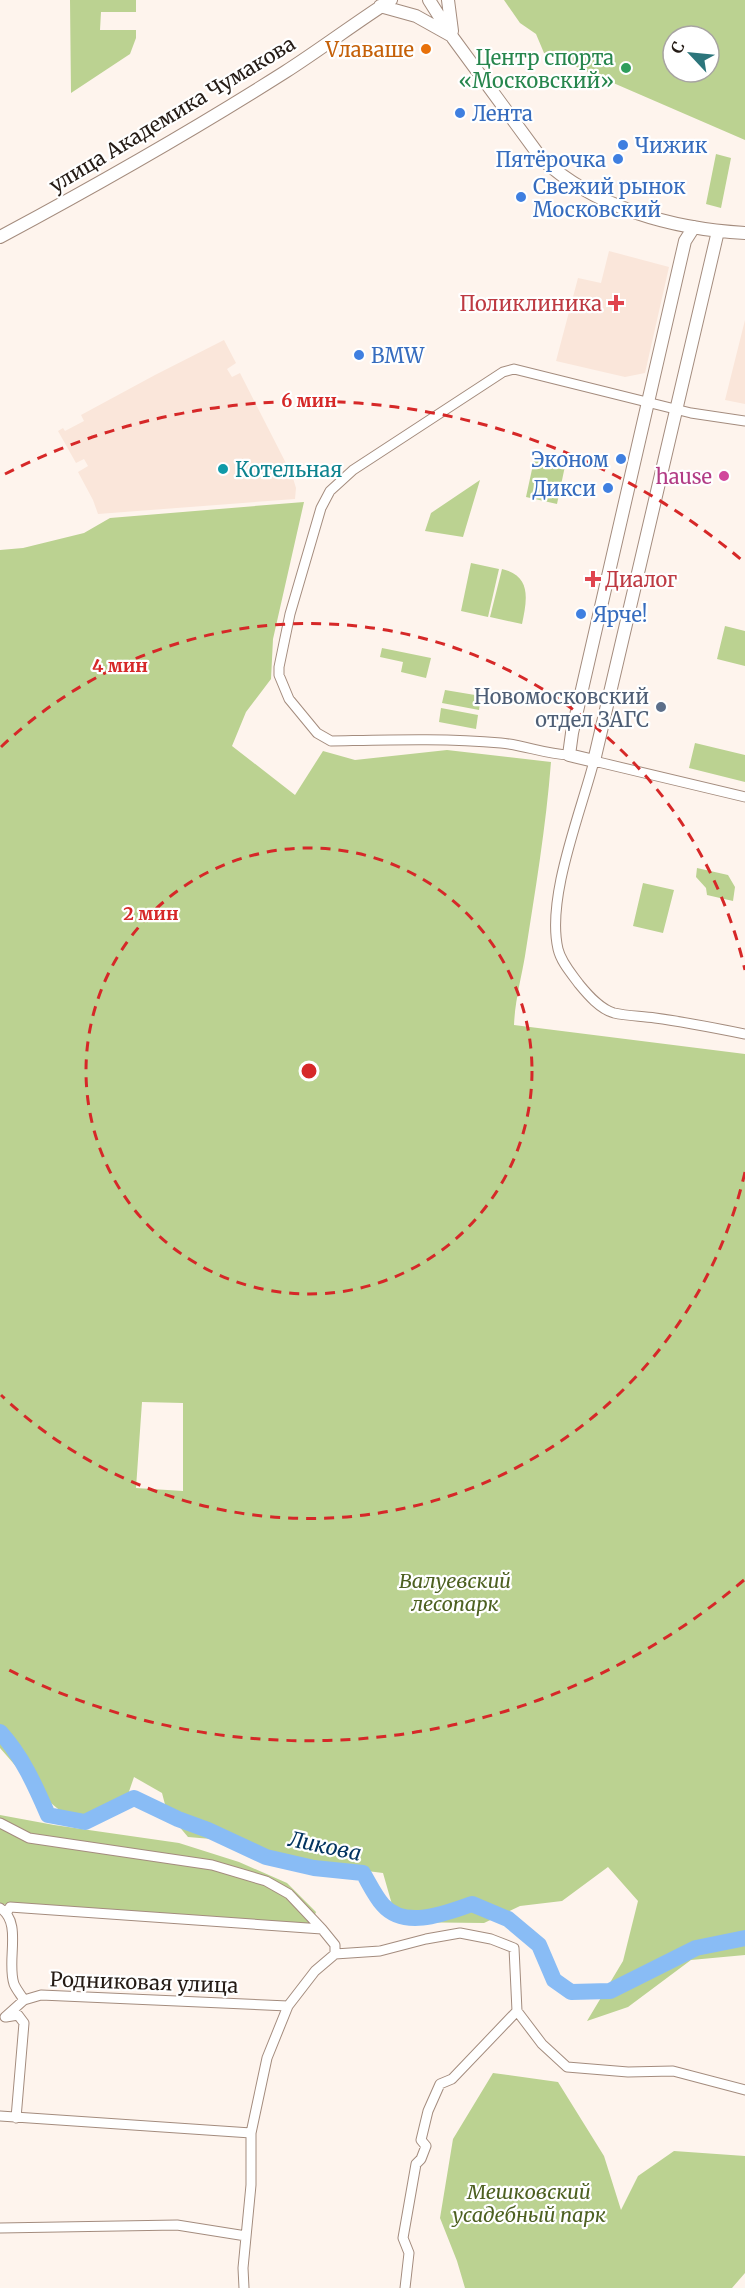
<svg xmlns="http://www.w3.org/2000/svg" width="745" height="2288" font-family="Merriweather,serif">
<rect width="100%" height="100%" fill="#fef4ed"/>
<path fill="#fae6da" d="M609,251L669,267L645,373L625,377L556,361L578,278L601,283Z
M745,320V404L725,400Z
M224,340L236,363L227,369L232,377L240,373L292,475L296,488L295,499L98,514L93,500L78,472L88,466L84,459L76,463L58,431L63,428L65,431L84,421L81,415L155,375Z"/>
<path fill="#bbd291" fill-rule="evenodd" d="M70,0H136V12H101L100,30H136V38L130,54L71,93Z
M504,0H745V140L544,53L536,34L520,23ZM673,36H709V72H673Z
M716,154L731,158L721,208L706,204Z
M534,460L565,466L557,504L526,497Z
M480,480L463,537L425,531L431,513Z
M304,502L273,639L271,679L246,712L232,746L295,795L323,751L355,760L447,750L551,762C546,827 535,892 525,956C521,979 515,1001 514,1025L745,1054V1955L691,1960L628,2007L587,2021L623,1961L638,1901L608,1867L562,1901L520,1906L484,1923L397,1922L383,1873L296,1862L235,1841L188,1837L167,1812L162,1793L134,1777L123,1809L79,1826L41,1795L0,1748V550L23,548L84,533L110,518ZM142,1402L183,1403V1491L136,1488Z
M471,563L499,569L488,617L461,611Z
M502,569C532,576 527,600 522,624L490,617Z
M725,626L745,631V666L717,659Z
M382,648L431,658L426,678L401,672L403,662L380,657Z
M445,690L481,696L479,710L442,703Z
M441,708L478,715L476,729L439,722Z
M695,743L745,755V782L689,768Z
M697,868L728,875L735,887L733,901L707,895L706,888L696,877Z
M643,883L674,890L663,933L633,926Z
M0,1815L54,1825L179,1843L239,1862L287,1883L316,1912L310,1927L0,1904Z
M493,2073L558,2082L604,2156L621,2210L638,2176L674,2151L745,2156V2273L732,2288H465L457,2261L440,2218L453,2139Z"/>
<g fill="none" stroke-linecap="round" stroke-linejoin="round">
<path stroke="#89bcf5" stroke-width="16" d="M0,1732C22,1756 35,1785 48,1815L85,1822L134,1798L178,1819L208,1830L266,1857L314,1868L363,1873C369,1883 375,1896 383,1905C405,1930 446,1913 472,1904L508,1919L539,1945L554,1980L571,1992L610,1991L696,1948L745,1938"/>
<g stroke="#a48c7e" stroke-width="11">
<path id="minor" d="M569,755C545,754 524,745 501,743C444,738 388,740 331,741L317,733L289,699L279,675V667L290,614L321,508L330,491L353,470L503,372L514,369L691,413L745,421
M745,797L594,761C581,812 546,898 558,949C561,962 571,973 579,984C588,995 600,1009 614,1013C627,1016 641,1016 655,1018C685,1022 715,1028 745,1034
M0,1823L29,1838L212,1865L266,1881L289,1894L322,1929
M0,1908C23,1922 6,1961 14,1984C16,1989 21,1995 24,2000
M7,1912L10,1907L322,1929L335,1945V1954
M5,2017L24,2000L41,1995L288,2006
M6,2017L18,2015L24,2023L16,2118
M0,2116L251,2133
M0,2228L177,2225L246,2236
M244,2288L243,2268L251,2185V2133L267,2058L288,2006L315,1971L335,1954L380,1951L426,1939L460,1933L491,1939L514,1948L517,2011L542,2044L567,2067L628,2072L673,2071L745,2090
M405,2288L409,2253L403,2238L416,2164L421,2159L426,2146L421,2140L428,2111L440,2084L452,2079L517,2011"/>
</g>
<g stroke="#a48c7e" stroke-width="14">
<path id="tertiary" d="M429,0L453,38L541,158C595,208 673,229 745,233
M448,0L452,31
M380,6L416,16L450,35
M694,227L685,241L572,733L569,755L594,761L718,231
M0,237C97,185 192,131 285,72C321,49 355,23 391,0"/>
</g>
<use href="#minor" stroke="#fff" stroke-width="9"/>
<use href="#tertiary" stroke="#fff" stroke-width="12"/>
</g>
<g fill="none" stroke="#d62828" stroke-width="3" stroke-dasharray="10 8">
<circle cx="309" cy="1071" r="223"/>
<path d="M745 1172A447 447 0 0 1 1 1395M1 747A447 447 0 0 1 745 970"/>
<path d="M744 1580A670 670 0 0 1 5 1668M5 474A670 670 0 0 1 744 562"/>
</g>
<circle fill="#e8710a" stroke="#fff" stroke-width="2" cx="426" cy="49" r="6"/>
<circle fill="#2e9e5b" stroke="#fff" stroke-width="2" cx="626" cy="68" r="6"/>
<g fill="#3f7fe0" stroke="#fff" stroke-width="2">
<circle cx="460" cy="113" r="6"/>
<circle cx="623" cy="145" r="6"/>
<circle cx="618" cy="159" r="6"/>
<circle cx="521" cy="197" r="6"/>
<circle cx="359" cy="355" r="6"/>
<circle cx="621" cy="459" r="6"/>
<circle cx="608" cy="488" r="6"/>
<circle cx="581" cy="614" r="6"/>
</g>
<g fill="#e0444e" stroke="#fff" stroke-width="2">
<path d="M613 294h6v6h6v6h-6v6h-6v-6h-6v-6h6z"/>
<path d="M590 570h6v6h6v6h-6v6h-6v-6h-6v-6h6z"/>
</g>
<circle fill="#0f9aa8" stroke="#fff" stroke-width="2" cx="223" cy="469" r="6"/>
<circle fill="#d1479c" stroke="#fff" stroke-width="2" cx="724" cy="476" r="6"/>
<circle fill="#5c6f8a" stroke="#fff" stroke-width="2" cx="661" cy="707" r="6"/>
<g text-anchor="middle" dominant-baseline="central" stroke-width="4.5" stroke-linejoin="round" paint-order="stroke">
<g font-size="20" fill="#c56008" stroke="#fff" text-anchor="end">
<text x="414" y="49">Vлаваше</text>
</g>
<g font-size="20" fill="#27864d" stroke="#fff" text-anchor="end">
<text x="614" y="57">Центр спорта<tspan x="614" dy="23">«Московский»</tspan></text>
</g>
<g font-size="20" fill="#366cbe" stroke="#fff" text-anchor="start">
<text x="472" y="113">Лента</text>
<text x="635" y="145">Чижик</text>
<text x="606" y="159" text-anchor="end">Пятёрочка</text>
<text x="533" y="186">Свежий рынок<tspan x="533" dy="23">Московский</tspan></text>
<text x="371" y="355">BMW</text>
<text x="609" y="459" text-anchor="end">Эконом</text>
<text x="596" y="488" text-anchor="end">Дикси</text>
<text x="593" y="614">Ярче!</text>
</g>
<g font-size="20" fill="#241b15" stroke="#fff">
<text transform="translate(172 114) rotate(-31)">улица Академика Чумакова</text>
<text transform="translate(144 1982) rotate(2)">Родниковая улица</text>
</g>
<g font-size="20" fill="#be3a42" stroke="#fff" text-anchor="end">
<text x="602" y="303">Поликлиника</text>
<text x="605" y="579" text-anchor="start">Диалог</text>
</g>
<g font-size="20" fill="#0d838f" stroke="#fff" text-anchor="start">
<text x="235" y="469">Котельная</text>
</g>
<g font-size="20" fill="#b23c85" stroke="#fff" text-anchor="end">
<text x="712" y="476">hause</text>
</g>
<g font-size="20" fill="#4e5e75" stroke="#fff" text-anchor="end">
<text x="649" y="696">Новомосковский<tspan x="649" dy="23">отдел ЗАГС</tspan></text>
</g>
<g font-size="20" font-style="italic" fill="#4d6021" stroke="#fff">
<text x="455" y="1580">Валуевский<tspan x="455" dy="23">лесопарк</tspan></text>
<text x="529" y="2191">Мешковский<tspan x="529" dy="23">усадебный парк</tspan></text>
</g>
<g font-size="21" font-style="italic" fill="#033460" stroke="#fff">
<text transform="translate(325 1846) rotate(12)">Ликова</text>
</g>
</g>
<circle cx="309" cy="1071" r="9" fill="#d62828" stroke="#fff" stroke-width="3"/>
<g font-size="18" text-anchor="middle" font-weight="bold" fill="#d62828" stroke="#fff" stroke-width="4.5" stroke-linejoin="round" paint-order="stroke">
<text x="309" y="407">6 мин</text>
<text x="120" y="672">4 мин</text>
<text x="151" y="920">2 мин</text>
</g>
<g transform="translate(691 54) rotate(296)"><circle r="28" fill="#ffffff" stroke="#a7a4a1" stroke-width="1.5"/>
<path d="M0-4.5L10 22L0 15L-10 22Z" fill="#2c757b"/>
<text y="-9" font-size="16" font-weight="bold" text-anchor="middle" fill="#241b15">С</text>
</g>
</svg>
